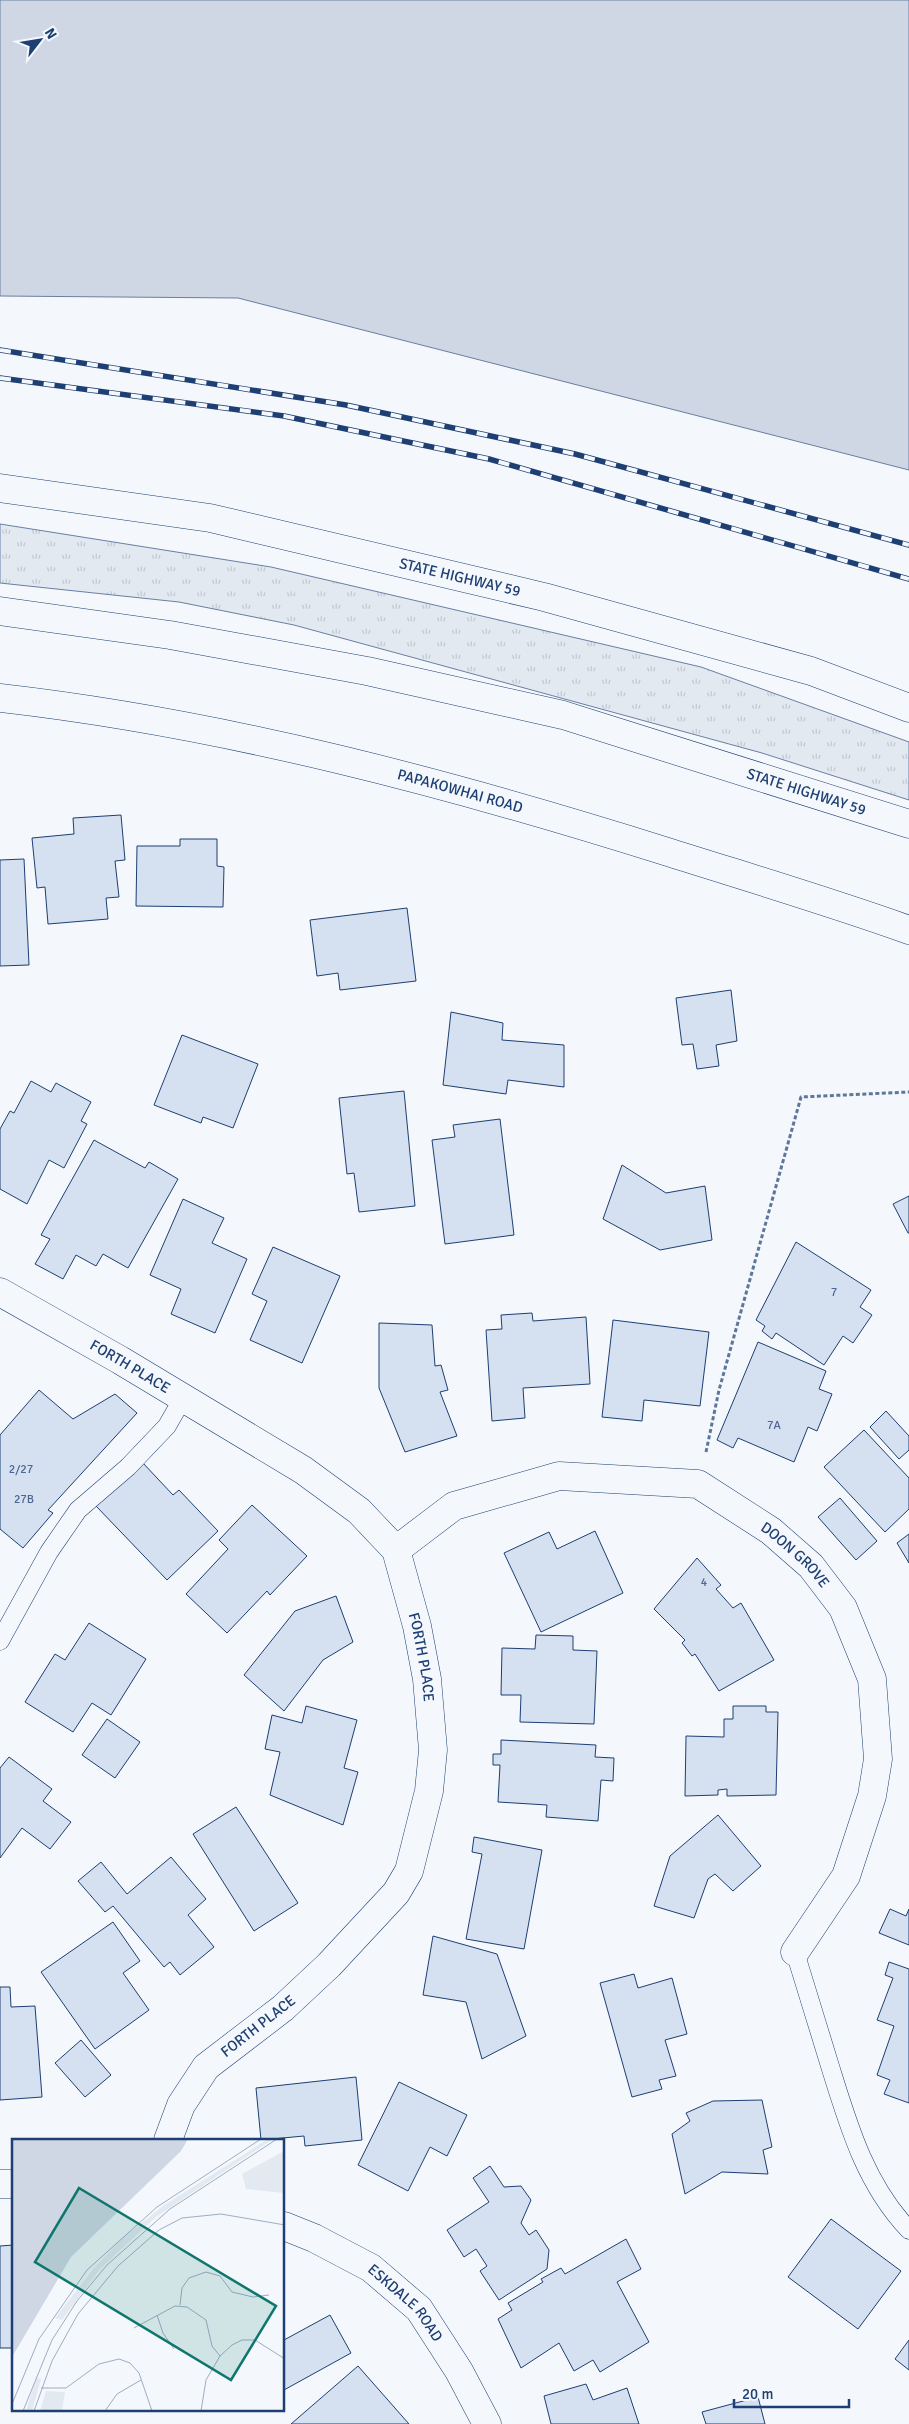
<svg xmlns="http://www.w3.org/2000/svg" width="909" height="2424" font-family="Signika,sans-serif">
<defs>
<pattern id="grass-tufts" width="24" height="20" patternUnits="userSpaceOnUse" patternTransform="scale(1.25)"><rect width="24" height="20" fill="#e3e9f0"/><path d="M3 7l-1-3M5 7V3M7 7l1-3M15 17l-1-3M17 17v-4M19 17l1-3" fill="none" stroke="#c2c9d1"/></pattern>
</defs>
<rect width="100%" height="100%" fill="#f4f7fb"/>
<path fill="url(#grass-tufts)" stroke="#687fa3" d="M0,524L271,567L701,667L909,742V800L762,753L294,625L179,602L0,583Z"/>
<path fill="#cfd7e4" stroke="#687fa3" d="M0,0H909V470L238,298L0,296Z"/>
<path fill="#d5e0f0" stroke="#1d3f73" d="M121,815L125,860L115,861L119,897L106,898L108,919L48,924L45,887L37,888L32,838L74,834L73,818Z
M180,839H217V866L224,867L223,907L136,906L137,846H180Z
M24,859L29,965L0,966V860Z
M407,908L416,981L340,990L338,973L317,976L310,920Z
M731,990L737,1041L716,1045L719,1066L697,1069L693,1044L682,1045L676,998Z
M451,1012L503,1023L502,1040L564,1045V1087L508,1080L506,1094L443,1085Z
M182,1035L258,1064L233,1128L203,1117L201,1123L154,1105Z
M31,1081L51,1092L56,1083L91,1102L81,1121L87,1124L64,1168L49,1160L27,1204L0,1189V1129L10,1111L14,1113Z
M404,1091L415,1206L359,1212L354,1173L347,1174L339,1098Z
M500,1119L514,1235L445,1244L432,1140L455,1137L453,1125Z
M94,1140L145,1168L149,1162L178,1179L128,1268L103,1254L96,1266L76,1255L63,1279L35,1264L50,1239L41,1235Z
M622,1165L666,1193L705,1186L712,1240L660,1250L603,1219Z
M909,1196V1233H908L893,1204Z
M183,1199L224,1218L212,1243L247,1259L215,1333L171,1314L181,1289L150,1275Z
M796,1242L871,1290L860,1307L872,1315L853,1343L843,1336L824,1365L776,1333L772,1339L762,1331L765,1326L756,1320Z
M273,1247L340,1276L302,1363L250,1340L267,1301L252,1294Z
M532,1313L533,1321L586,1317L590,1384L523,1388L525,1418L492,1421L486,1330L502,1329L501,1315Z
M613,1320L709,1332L700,1406L644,1400L642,1421L602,1417Z
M379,1323L432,1325L435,1366L441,1365L448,1390L440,1392L457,1436L405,1452L379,1388Z
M758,1342L826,1371L819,1389L832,1394L817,1431L808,1427L794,1462L738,1438L733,1448L717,1440Z
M39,1390L73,1419L115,1394L137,1413L48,1510L53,1513L23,1548L0,1529V1435Z
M886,1411L909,1436V1450L899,1459L870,1427Z
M864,1430L909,1478V1509L885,1532L824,1467Z
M142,1462L173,1495L179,1490L218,1531L167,1580L96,1506Z
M840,1498L877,1541L856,1560L818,1517Z
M252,1505L307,1556L270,1595L267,1591L227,1633L186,1594L228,1549L219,1540Z
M595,1531L623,1593L541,1632L504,1553L549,1532L557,1549Z
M909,1534V1563L897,1543Z
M697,1558L721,1585L716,1589L733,1608L741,1603L774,1660L719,1691L695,1654L692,1656L682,1643L685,1640L654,1609Z
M336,1596L353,1642L323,1660L284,1711L244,1675L295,1611Z
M89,1623L146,1659L111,1715L92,1703L73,1732L25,1702L55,1654L65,1660Z
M536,1635L573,1636V1650L597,1651L594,1724L520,1722L521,1695H501L502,1648L535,1649Z
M306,1706L357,1720L344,1768L358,1772L343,1825L270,1795L280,1752L265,1749L272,1715L302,1723Z
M733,1706H766V1712H778L776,1795L727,1796V1789L718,1790V1795L685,1796L686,1736L724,1737V1719H733Z
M107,1719L140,1742L115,1778L82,1755Z
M501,1740L596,1745L595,1757L614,1758L613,1781L601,1780L598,1821L546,1817L547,1805L498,1802L500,1765H493V1754H501Z
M9,1757L52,1789L43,1801L71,1822L50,1849L22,1828L0,1858V1768Z
M236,1807L298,1903L254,1931L193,1834Z
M718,1815L761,1866L733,1891L715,1874L708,1879L694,1918L654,1906L670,1856Z
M474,1837L542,1850L524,1949L466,1939L482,1854L472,1852Z
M171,1857L206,1899L188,1915L214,1947L180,1975L170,1962L164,1967L113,1906L105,1912L78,1881L101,1862L127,1894Z
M890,1909L906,1916L909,1909V1945L879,1933Z
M113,1922L140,1961L123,1973L149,2010L95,2049L41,1972Z
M433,1936L497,1954L526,2036L482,2059L466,2002L423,1995Z
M889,1962L909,1969V2103L884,2094L890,2080L877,2075L894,2026L877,2020L893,1978L885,1975Z
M634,1974L638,1988L672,1978L687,2034L665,2040L676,2076L659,2080L662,2089L632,2097L600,1983Z
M0,1987H10L11,2007L35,2006L42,2097L0,2100Z
M81,2040L111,2075L85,2097L55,2063Z
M356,2077L362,2140L305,2146L304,2136L261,2140L256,2088Z
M399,2082L467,2115L447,2156L430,2147L408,2191L358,2165Z
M762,2100L772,2147L763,2150L768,2174L722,2172L685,2194L672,2134L690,2121L686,2113L713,2101Z
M490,2166L504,2187L521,2186L531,2200L521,2223L529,2235L536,2230L549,2250L547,2269L499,2300L480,2271L487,2266L476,2249L464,2257L447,2230L489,2202L473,2178Z
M831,2219L901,2271L858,2329L788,2277Z
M626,2239L641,2269L617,2282L649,2342L600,2372L593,2360L574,2371L559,2343L521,2368L498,2319L512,2310L508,2303L543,2282L541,2279L561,2268L565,2274Z
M14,2245V2348H0V2246Z
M330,2315L351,2353L284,2390V2340Z
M909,2340V2370L895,2359Z
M358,2366L409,2424H291Z
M586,2384L593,2400L627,2388L639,2424H551L544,2396Z
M758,2397L765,2424H706L702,2412Z"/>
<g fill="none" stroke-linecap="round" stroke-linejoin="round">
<g stroke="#1d3f73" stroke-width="19">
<path id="service" d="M0,1641L49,1552L78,1510L128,1467L167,1426L183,1398
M795,1952C807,1990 818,2028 830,2066C848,2124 865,2184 909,2230"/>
</g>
<g stroke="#1d3f73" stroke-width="29">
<g id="minor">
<path id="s1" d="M0,1292L120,1360L303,1470L359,1511L396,1550L417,1626L427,1679L433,1750L429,1791L409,1871L396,1893L329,1965L283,2008L206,2067L181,2105L168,2140"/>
<path id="s2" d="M396,1550L454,1506L559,1476L698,1484L771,1531L811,1566L843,1608L872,1679L878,1759L872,1796L846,1876L795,1952"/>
</g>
</g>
<g stroke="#1d3f73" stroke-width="29">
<g id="tertiary">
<path id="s3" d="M0,698C228,724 452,784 671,853C750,878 831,902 909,930"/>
<path d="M0,2184H14"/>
<path id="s4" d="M284,2226L314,2238L371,2268L419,2309L459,2371L487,2424"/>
</g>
</g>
<g stroke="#1d3f73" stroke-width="29">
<g id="primary">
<path id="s5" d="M0,488L210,518L544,597L811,671L909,708"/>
<path id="s6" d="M0,611L170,635L367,671L563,715L909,824"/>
</g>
</g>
<path stroke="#5e769c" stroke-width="3" stroke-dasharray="4 2.5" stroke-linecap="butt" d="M706,1452L719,1390L801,1097L909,1092"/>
<use href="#service" stroke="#f4f7fb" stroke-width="18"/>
<use href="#minor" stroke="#f4f7fb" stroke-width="28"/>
<use href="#tertiary" stroke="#f4f7fb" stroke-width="28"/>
<use href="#primary" stroke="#f4f7fb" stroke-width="28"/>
<g stroke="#1d3f73" stroke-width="5.5">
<path id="rail" d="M0,350L346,405L575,454L909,545
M0,378L284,416L489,459L909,579"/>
</g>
<use href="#rail" stroke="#f4f7fb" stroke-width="4" stroke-dasharray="11" stroke-linecap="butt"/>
</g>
<g text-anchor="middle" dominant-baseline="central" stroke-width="4" stroke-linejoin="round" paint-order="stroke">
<g font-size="12" fill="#4b6792">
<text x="834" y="1292">7</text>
<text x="774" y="1425">7A</text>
<text x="21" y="1469">2/27</text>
<text x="24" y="1499">27B</text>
<text x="704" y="1582">4</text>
</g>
<g font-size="15" fill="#1d3f73" stroke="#f4f7fb">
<text stroke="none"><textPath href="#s5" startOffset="469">STATE HIGHWAY 59</textPath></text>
<text stroke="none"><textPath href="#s3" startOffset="470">PAPAKOWHAI ROAD</textPath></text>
<text stroke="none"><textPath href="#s6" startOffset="828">STATE HIGHWAY 59</textPath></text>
<text stroke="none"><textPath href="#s1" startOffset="150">FORTH PLACE</textPath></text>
<text stroke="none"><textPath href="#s2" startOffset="442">DOON GROVE</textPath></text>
<text stroke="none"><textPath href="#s1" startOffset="585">FORTH PLACE</textPath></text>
<text transform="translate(258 2026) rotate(-38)">FORTH PLACE</text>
<text stroke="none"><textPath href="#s4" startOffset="146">ESKDALE ROAD</textPath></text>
</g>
</g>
<g transform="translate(12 2139)">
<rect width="272" height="272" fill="#f4f7fb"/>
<path d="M256,0H261L144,78L88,130L50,181L43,179L82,129L111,99L151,67ZM272,12V54L234,50L230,35ZM24,239L29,240L20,272H14Z" fill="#e3e9f0"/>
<path d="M34,252L53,253L50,272H28Z" fill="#e3e9f0"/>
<path d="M0,0H176L169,12L59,118L0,218Z" fill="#cfd7e4"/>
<path fill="none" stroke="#9eadc5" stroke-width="1" d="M168,166L170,149L177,139L194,133L208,137L220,153L241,158L257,156M145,176L151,194L162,210M122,189L163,167L175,168L194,181L200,207L208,217M29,249H54L87,225L107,220L118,224L127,234L140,272M0,265L27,200L75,131L145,68L249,0M11,272L40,201L65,162L95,126L158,70L265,0M22,272L40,222L66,175L106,127L147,91L170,79L209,75L273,86M93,272L105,255L129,241M189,272L194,241L208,217L220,206L230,201H243L273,220"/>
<path fill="#0f766e" fill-opacity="0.15" stroke="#0f766e" stroke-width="2.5" d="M67,49L264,167L219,241L23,123Z"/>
<rect width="272" height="272" fill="none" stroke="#1d3f73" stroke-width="2.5"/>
</g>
<g transform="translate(40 40) rotate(59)" stroke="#f4f7fb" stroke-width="4" paint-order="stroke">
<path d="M0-4L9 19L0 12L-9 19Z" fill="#1d3f73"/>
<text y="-8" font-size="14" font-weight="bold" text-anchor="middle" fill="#1d3f73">N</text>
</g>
<path d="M734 2399v8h115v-8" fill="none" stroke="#1d3f73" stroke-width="2.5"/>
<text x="742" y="2399" font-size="15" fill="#1d3f73" stroke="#f4f7fb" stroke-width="4" paint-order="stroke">20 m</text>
</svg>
